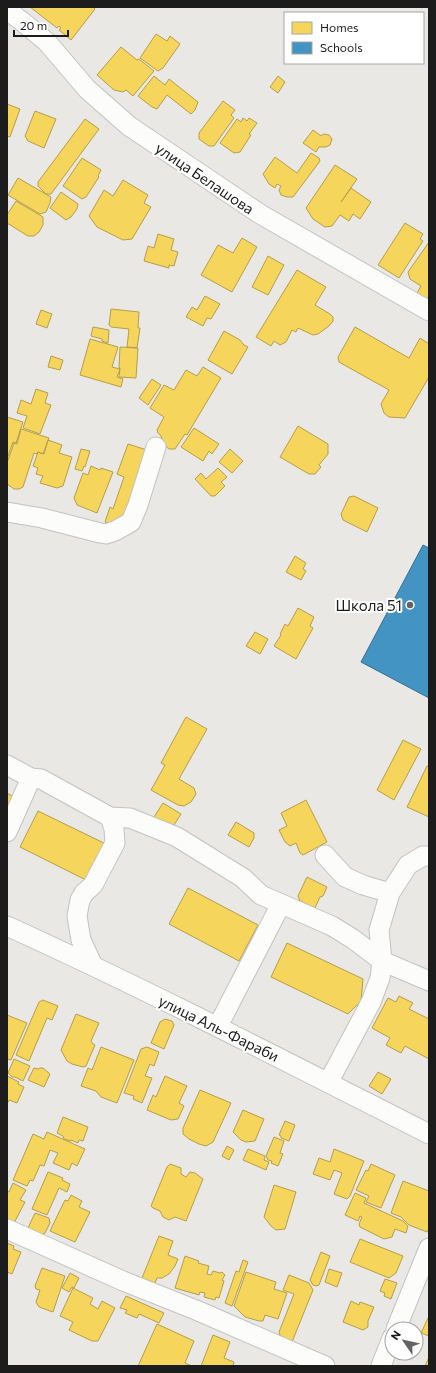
<svg xmlns="http://www.w3.org/2000/svg" width="436" height="1373" font-family="Commissioner,sans-serif">
<rect width="100%" height="100%" fill="#eae8e5"/>
<path fill="#f6d55c" stroke="#b59e49" d="M30,7H93L95,9L71,40L59,30L61,28L59,26L57,28Z
M156,34L167,41L170,36L180,44L163,68L158,71L140,58Z
M121,47L137,60L139,59L154,71L133,96L126,90L123,92L114,90L97,75Z
M154,76L165,85L169,79L198,102L195,110L191,114L167,95L157,109L152,107L138,96Z
M278,76L285,82L278,93L270,87Z
M223,101L235,110L231,115L234,118L214,146H209L199,139V133Z
M7,104L20,109L10,137L7,136Z
M35,111L56,119L44,148L28,141L25,136Z
M243,118L247,121L249,118L257,123L249,134L251,135L240,152L234,153L220,143L237,119L241,122Z
M85,119L99,129L51,194H46L38,186V182Z
M313,130L321,136L323,134L329,135L332,139L330,145L326,147H319L316,152L303,143Z
M311,153L319,158L320,161L293,197H287L281,195L279,190L281,186L277,184L275,188L269,184L263,174L275,157L297,173Z
M82,158L101,170L98,176L99,177L86,197L82,199L63,186Z
M335,165L357,179L341,202L351,188L371,202L360,219L353,214L349,221L340,215L332,226L325,227L313,219L306,208Z
M18,178L51,197L50,203L46,212L40,214L8,195Z
M123,180L148,195L144,203L151,207L132,239L123,240L97,227L89,216L104,190L113,196Z
M61,192L78,204L77,209L71,217L66,220L50,208Z
M16,201L43,217V225L39,232L34,236H28L7,223V215Z
M405,223L423,234L420,239L423,241L399,278L378,265Z
M158,234L174,239L171,250L178,252L174,266L169,265V268L144,261L148,246L154,248Z
M242,238L257,247L232,292L201,275L218,245L233,253Z
M429,242V301L417,293L421,286L410,279L408,272Z
M268,256L284,265L268,295L252,287Z
M297,270L326,287L315,305L330,314L333,317V321L329,326L318,334L313,335L298,328L296,332L292,330L286,342L280,345L274,341L271,346L256,337Z
M205,296L220,304L211,319L207,318L203,326L186,317L192,307L197,310Z
M111,309L139,312L138,328H140L137,348L127,347L129,329L111,327L109,325Z
M41,310L52,314L47,328L36,324Z
M93,327L109,330L108,343L102,341V339L91,336Z
M355,327L409,358L420,338L429,344V377L405,418L389,417L384,413L381,404L389,390L339,362L338,357Z
M224,331L240,340L244,345L248,347L232,374L208,360Z
M90,339L118,347L112,367L120,369L117,377L123,379L121,387L80,375Z
M120,347L138,348L136,378L119,377L120,368H119Z
M51,356L63,360L60,370L48,367Z
M203,367L221,378L187,435L185,434L175,449H169L164,445L161,436L158,433L157,430L164,417L150,408L164,385L174,390L186,370L197,376Z
M152,379L161,385L148,405L139,398Z
M36,389L48,393L45,403L51,405L40,434L23,428L27,416L17,413L21,400L31,404Z
M7,417L23,422L16,443L13,442L7,459Z
M298,426L328,444V454L319,465L321,467L315,474H309L280,457Z
M194,428L219,444L212,454L209,451L203,461L181,447Z
M21,429L49,438L43,454L38,452L37,454L34,453L23,487L19,489H14L7,484V463L14,443L17,444Z
M48,440L62,445L59,453L72,457L63,486L57,488L40,483L43,476L36,474L38,468L33,466L38,452L44,454Z
M128,444L147,450L121,524L116,526L105,522L110,507L113,509L124,477L117,474Z
M81,449L90,451L85,467L84,466L82,471L75,469Z
M230,449L243,461L232,473L219,462Z
M91,466L100,470L101,468L113,472L97,513L77,505L74,498L83,473L88,475Z
M218,468L227,477L221,482L225,486L215,496H211L195,479L201,473L206,479Z
M354,496L378,508L367,532L343,520L341,514L349,497Z
M295,556L306,563L303,569L306,571L301,580L286,572Z
M298,608L314,617L310,626L313,628L296,659L274,646L281,635L280,634L285,624L288,626Z
M255,632L268,639L260,654L246,646Z
M186,717L207,729L179,779L194,788L196,794L191,802L184,806L178,805L151,790L165,765L161,763Z
M403,740L421,749L394,800L377,790Z
M427,766L429,767V817L407,807Z
M7,793L14,797L7,811Z
M306,800L327,842L303,855L300,853L296,843L290,846L285,842L279,830L287,826L281,813Z
M163,803L181,814L174,825H167L154,817Z
M38,811L108,845L90,882L20,847Z
M236,822L254,833V838L249,847L228,835Z
M307,877L327,887L323,896L320,897L315,908L300,901L298,896Z
M188,888L258,925L239,961L169,924Z
M287,943L363,979L361,1001L348,1014L271,977Z
M399,996L413,1003L409,1009L429,1019V1059L405,1046L401,1053L386,1045L390,1038L372,1028L388,998L396,1002Z
M43,1000L58,1006L52,1020L47,1018L29,1061L16,1055L39,1002Z
M76,1014L99,1023L91,1041L92,1043L95,1045L86,1066L83,1067L72,1064L67,1061L61,1050Z
M7,1015L27,1023L11,1060L7,1059Z
M165,1019L172,1021L174,1025L164,1049L151,1043L160,1022Z
M101,1047L134,1060L117,1103L101,1097L96,1091L81,1086L88,1068L92,1070Z
M147,1047L159,1052L154,1066L150,1064L145,1076L152,1078L142,1103L133,1099L134,1096L124,1093L141,1049Z
M14,1059L30,1066L23,1081L15,1077H12L8,1073Z
M34,1068L38,1069L40,1068H43L50,1074L44,1087L28,1080Z
M378,1072L391,1079L382,1094L369,1086Z
M7,1076L19,1082L18,1084L24,1087L17,1103L9,1100L7,1104Z
M165,1076L187,1086L179,1103L184,1106L178,1119L171,1120L147,1110L153,1095L156,1097Z
M200,1090L231,1103L213,1142L206,1146L199,1144L189,1139L183,1134V1128Z
M243,1110L264,1119L255,1141L246,1142L241,1140L233,1132Z
M63,1117L88,1127L83,1141L79,1140L78,1143L71,1140V1141L64,1139L63,1136L57,1133Z
M285,1121L295,1125L289,1141L281,1138V1136L279,1135Z
M47,1132L85,1149L77,1166L72,1163L69,1170L53,1163L58,1153L50,1150L44,1166L40,1165L33,1181L30,1180L27,1186L13,1180L33,1134L44,1139Z
M274,1137L284,1141L280,1153L283,1154L278,1166L271,1163L272,1161L268,1160L266,1156Z
M227,1146L234,1150L229,1160L222,1156Z
M248,1149L265,1156L264,1160L269,1162L266,1170L243,1160Z
M334,1149L364,1161L350,1196L347,1199L334,1194L342,1173L334,1170L330,1180L313,1174L319,1158L330,1162Z
M170,1164L181,1168V1174L186,1177L190,1172L195,1173L203,1179L186,1221L175,1217L169,1220L163,1217L160,1211L153,1208L151,1206L167,1167Z
M371,1164L395,1175L381,1208L366,1202L369,1196L356,1190L366,1170L368,1171Z
M48,1172L63,1178L62,1180L70,1184L67,1192L59,1188L47,1215L32,1209Z
M403,1181L429,1191V1228L427,1232L409,1225L401,1217L391,1213Z
M13,1183L26,1190L20,1200L25,1202L14,1223L7,1219V1191L9,1192Z
M274,1185L296,1192L285,1229L276,1230L271,1226L264,1217Z
M355,1193L366,1198L364,1203L403,1221L408,1226L406,1233L395,1229L392,1237L384,1239L360,1227L359,1224L362,1217L360,1216L358,1221L345,1215Z
M71,1195L82,1201L79,1207L90,1212L75,1242L50,1231L65,1200L68,1201Z
M35,1213L49,1218L50,1223L45,1233L40,1236L27,1230Z
M159,1236L173,1241L168,1255L178,1259L175,1266L169,1274L162,1278H157L155,1283L142,1278Z
M360,1239L403,1256L396,1273L389,1278L350,1262Z
M7,1243L14,1246L13,1249L21,1252L12,1274L7,1272Z
M321,1252L330,1256L319,1285L316,1286L313,1285L310,1280Z
M185,1256L199,1261L198,1263L209,1266L207,1274L211,1275L213,1271L220,1273L222,1272L225,1275L222,1280L224,1281L219,1298L216,1297L215,1300L204,1297L205,1293L200,1292L199,1295L175,1288Z
M243,1260L248,1262L232,1306L225,1303L236,1271L239,1272Z
M42,1268L65,1276L53,1312L39,1307L36,1302L40,1290L36,1289L35,1286Z
M329,1269L342,1273L337,1287L325,1282Z
M246,1272L276,1282L274,1289L287,1293L278,1319L265,1315L263,1321H259L245,1317L234,1306Z
M70,1273L79,1278L74,1288L72,1287L69,1292L62,1288Z
M289,1275L309,1283L313,1290L292,1342L281,1338L279,1332L294,1294L283,1290Z
M385,1279L397,1283L391,1299L384,1296L385,1293L380,1291Z
M73,1288L93,1298L90,1304L98,1309L102,1301L115,1308L98,1341H92L69,1330L73,1322L60,1316Z
M126,1296L164,1313L159,1323L139,1314L137,1318L125,1313L127,1310L120,1308Z
M351,1301L359,1305L360,1302L374,1307L368,1321V1327L363,1330L343,1322Z
M428,1318H429V1336L421,1333Z
M157,1324L194,1341L185,1363L192,1366H138Z
M213,1335L230,1342L224,1358L234,1362L233,1366H201Z
M429,1357V1366H425Z"/>
<path fill="#4393c3" stroke="#376f91" d="M423,545L429,548V698L361,662Z"/>
<g fill="none" stroke-linecap="round" stroke-linejoin="round">
<g stroke="#c3c2c1" stroke-width="21">
<path id="street" d="M7,10L24,23L47,42L87,89L129,126L260,214L429,311
M7,512L42,518L100,533L106,534L115,531L131,522L138,505L156,447
M7,765L31,778L41,779L110,817L130,818L177,837L243,878L261,895L332,926L353,939L382,961L429,981
M7,832L31,778
M325,855L345,877L363,885L390,893
M7,926C150,991 289,1063 429,1134
M93,966L81,940L77,916L80,900L84,893L93,885L115,843L114,829L110,817
M218,1026L281,904
M328,1083L371,1002L380,978L382,961L379,930L390,893L408,865L423,856H429
M7,1229L123,1281L196,1310L325,1366
M396,1329L429,1248
M381,1366L392,1338"/>
</g>
<use href="#street" stroke="#fcfcfb" stroke-width="19"/>
</g>
<circle fill="#646362" stroke="#fff" stroke-width="1.5" cx="410" cy="605" r="4"/>
<g text-anchor="middle" dominant-baseline="central" stroke-width="4" stroke-linejoin="round" paint-order="stroke">
<g font-size="15" fill="#1c1c1c" stroke="#fff">
<text transform="translate(205 178) rotate(34)">улица Белашова</text>
<text transform="translate(219 1028) rotate(26)">улица Аль-Фараби</text>
</g>
<g font-size="15" fill="#1c1c1c" stroke="#fff" text-anchor="end">
<text x="402" y="605">Школа 51</text>
</g>
</g>
<rect width="436" height="1373" fill="none" stroke="#1c1c1c" stroke-width="16"/>
<rect x="284" y="12" width="140" height="52" fill="#ffffff" stroke="#a4a4a4"/>
<rect x="292" y="22" width="20" height="12" fill="#f6d55c" stroke="#a4a4a4"/>
<text x="320" y="32" font-size="12" fill="#1c1c1c">Homes</text>
<rect x="292" y="42" width="20" height="12" fill="#4393c3" stroke="#a4a4a4"/>
<text x="320" y="52" font-size="12" fill="#1c1c1c">Schools</text>
<g transform="translate(404 1341) rotate(304)"><circle r="19" fill="#ffffff" stroke="#a4a4a4"/>
<path d="M0-3L7 15L0 10L-7 15Z" fill="#646362"/>
<text y="-6" font-size="11" font-weight="bold" text-anchor="middle" fill="#1c1c1c">N</text>
</g>
<path d="M14 30v6h54v-6" fill="none" stroke="#1c1c1c" stroke-width="2"/>
<text x="20" y="30" font-size="12" fill="#1c1c1c" stroke="#ffffff" stroke-width="3" paint-order="stroke">20 m</text>
</svg>
